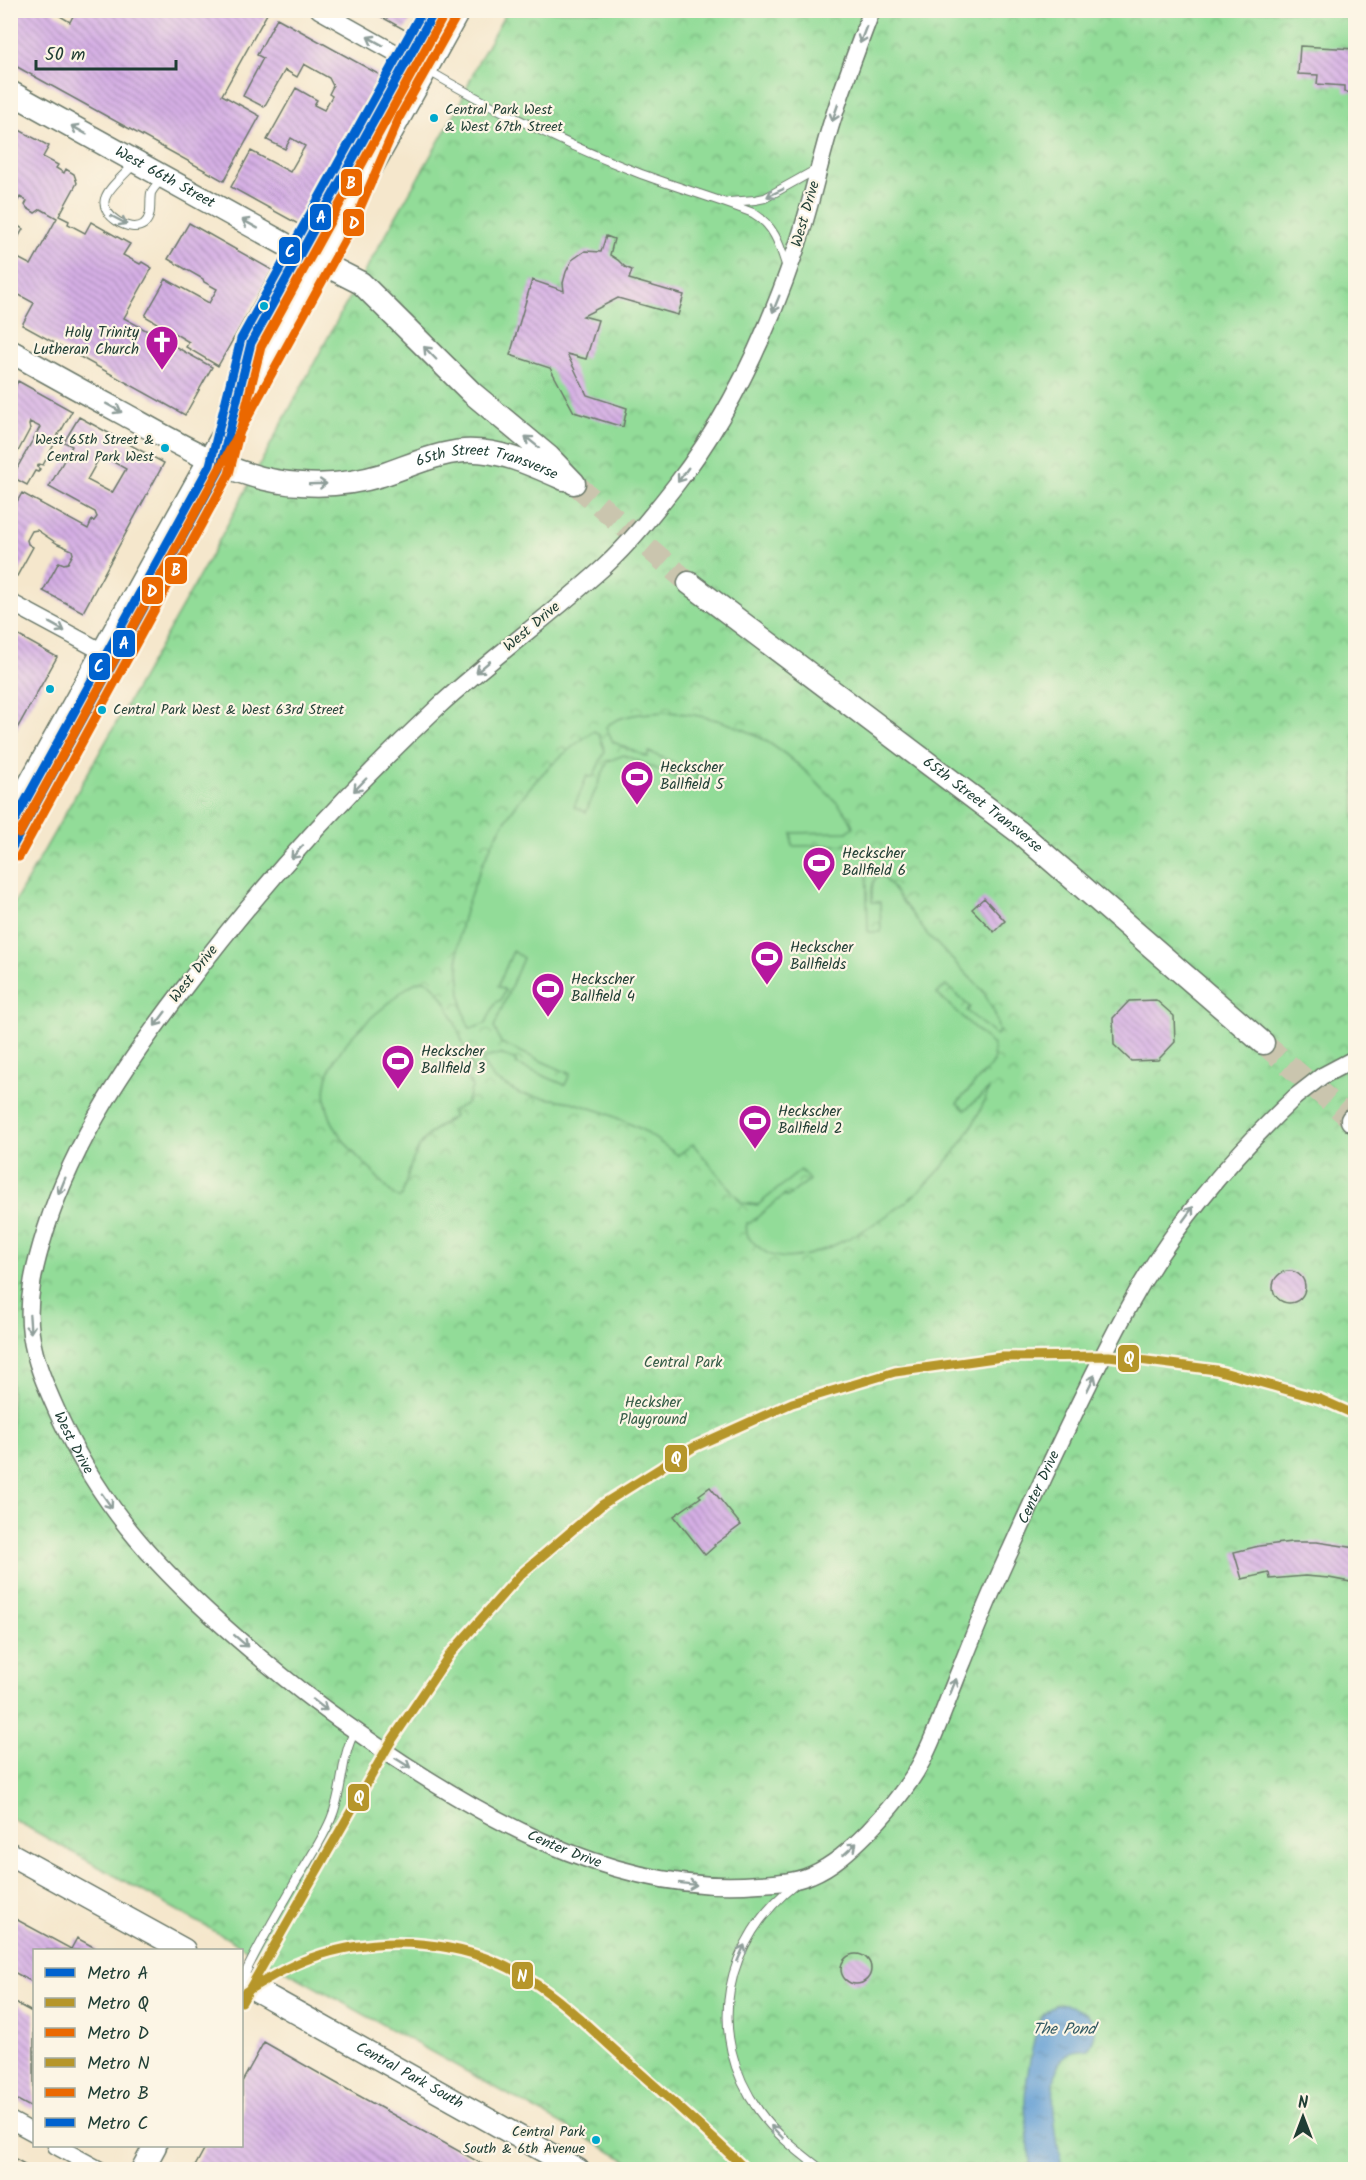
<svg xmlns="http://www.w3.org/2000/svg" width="1366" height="2180" font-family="Kalam,sans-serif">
<defs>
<pattern id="park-crowns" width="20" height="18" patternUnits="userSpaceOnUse" patternTransform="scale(1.5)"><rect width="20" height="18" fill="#92dc98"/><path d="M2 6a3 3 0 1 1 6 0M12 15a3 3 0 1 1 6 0" fill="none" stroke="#77b47d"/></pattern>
<pattern id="water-ripples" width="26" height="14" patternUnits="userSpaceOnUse" patternTransform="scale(1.5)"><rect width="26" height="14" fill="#639fd4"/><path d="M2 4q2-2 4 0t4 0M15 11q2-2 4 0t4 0" fill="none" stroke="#5183ad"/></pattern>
<pattern id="building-back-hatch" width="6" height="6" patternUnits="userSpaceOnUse" patternTransform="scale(1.5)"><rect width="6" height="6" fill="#d5afe5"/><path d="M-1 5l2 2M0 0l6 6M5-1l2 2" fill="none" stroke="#ac90ba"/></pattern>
</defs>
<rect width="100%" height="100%" fill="#fcf5e5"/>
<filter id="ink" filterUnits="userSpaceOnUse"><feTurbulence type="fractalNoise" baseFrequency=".0167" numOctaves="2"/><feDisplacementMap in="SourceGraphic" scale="12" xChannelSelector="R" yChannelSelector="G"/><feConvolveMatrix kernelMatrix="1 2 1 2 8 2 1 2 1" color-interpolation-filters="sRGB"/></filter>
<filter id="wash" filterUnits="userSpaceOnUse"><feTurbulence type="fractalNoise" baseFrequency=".008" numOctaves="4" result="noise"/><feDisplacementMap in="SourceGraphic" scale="24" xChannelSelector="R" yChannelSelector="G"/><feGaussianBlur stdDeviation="1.35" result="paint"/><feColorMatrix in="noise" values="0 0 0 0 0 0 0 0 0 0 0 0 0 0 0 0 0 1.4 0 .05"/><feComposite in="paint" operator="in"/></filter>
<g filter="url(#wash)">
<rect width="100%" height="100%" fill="#f5e7cc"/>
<path fill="url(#park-crowns)" stroke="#588c66" stroke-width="1.5" d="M507,11H1355V2169H642L11,1818V909L209,559L341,313L460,104L477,64Z"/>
<path fill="#92dc98" stroke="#588c66" stroke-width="1.5" d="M669,712C736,717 780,742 825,791C835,801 849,813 853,827L847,832L792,833V846L854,845L866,856L868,932H881L880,902H872C872,893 871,885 876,877L883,876L927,934L983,991L995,1014L999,1032L996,1036L967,1011L970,1007L946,985L937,994L993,1045L994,1062L957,1103L965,1110L989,1089C981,1112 969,1133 954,1153C939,1172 921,1191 902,1205C873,1226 794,1278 761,1249C751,1241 744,1236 747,1223H750L784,1195L787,1197L809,1180L801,1170L758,1205L742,1203L693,1144L678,1155L641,1129L606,1113L572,1102L520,1094L494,1079L484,1065L483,1061L485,1058L500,1054L516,1060V1064L565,1085L570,1074L501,1043L494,1027L523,958L513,951L498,986L505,990L501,1000L496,1002L485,1024L470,1029C462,1013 461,997 460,980C459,971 458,961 458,952C458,932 464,912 471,894C495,824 532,773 594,731L599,735L605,751L593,777L587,776L574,807L586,812L608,761L624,755L694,785L698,773L649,752L647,757L613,742L606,727C620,713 650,713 669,712Z
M424,980C448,987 463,1049 474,1071L466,1075L472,1087L466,1104L451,1111L454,1117C415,1138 413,1157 402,1196L399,1198C387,1192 377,1175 367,1166C303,1107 317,1062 379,1011C393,1001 407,983 424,980Z"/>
<path fill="url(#water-ripples)" stroke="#416e84" stroke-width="1.5" d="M1055,2004C1082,2005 1108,2020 1088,2049C1083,2050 1074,2050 1070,2052C1041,2066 1058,2145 1062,2169H1030C1030,2147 1026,2126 1025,2104C1025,2084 1033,2034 1042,2017C1045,2012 1051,2008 1055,2004Z"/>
<g id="blocks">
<path fill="url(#building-back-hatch)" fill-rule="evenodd" d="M10,10H50L70,22L76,10H264L268,12L222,95L260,116L224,181L10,63Z
M369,10H416L405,30Z
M277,18L380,75L298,224L231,187L251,151L290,172L305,146L291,138L285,149L267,140L296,88L317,100L314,105L324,110L332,96L329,94L333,86L329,78L304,64L297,77L285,70L264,107L243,96L263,58L257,55Z
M1300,46L1356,49V93L1344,92V86L1317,84L1318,75L1298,74Z
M10,125L49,146L43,157L58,165L56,168L64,173L66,169L74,174L77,183L59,216L69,221L68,224L85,233L91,222L130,244L123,255L140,264L142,262L152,268L124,318L212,367L185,415L22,325L34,303L10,290V277L14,271L10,267L16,257L31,265L57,218L41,209L35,213L27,208L25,205L27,201L20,197L10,215Z
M10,221L23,229L10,252Z
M189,223L272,270L218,366L186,347L189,342L145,316L166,279L209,303L217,289L204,282L203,279L168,259Z
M606,236L614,239L610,255L618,260L625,267L632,270L629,279L684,295L678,315L618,298L583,316L598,320L586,359L567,354L587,395L627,408L623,427L574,412L550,368L510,355L532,280L564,291L563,283L566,272L572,260L585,251L601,252Z
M18,381L72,411L61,431L59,432L56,441L43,465L39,464L37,467L40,469L38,472L35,471L27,485L12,477L40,427L30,422L29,425L30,429L13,461L10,459V391H13Z
M79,417L164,463L83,612L43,591L59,562L64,564L68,563L73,554L72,550L58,544L37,530L32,531L27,540L28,544L33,547L17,576L10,573V514L22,493L88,529L92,520L94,521L97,517L95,512L49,487L72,446L64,442ZM101,455L126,469L112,493L87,480Z
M10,631L57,657L10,741Z
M984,898L1005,921L994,932L972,909Z
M1156,1000L1174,1016L1175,1042L1158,1060L1131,1061L1114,1045L1113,1018L1129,1001Z
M1273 1287a16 16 0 1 1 32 0a16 16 0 1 1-32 0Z
M710,1487L741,1525L714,1545L715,1546L705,1555L674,1516L701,1497L699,1495Z
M1291,1542H1317L1356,1548V1583L1329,1578L1305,1576L1270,1579L1269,1573L1242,1579L1234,1552L1259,1546Z
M10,1916L71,1949L77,1938L99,1950H34V1983L10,1970Z
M841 1969a15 15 0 1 1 30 0a15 15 0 1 1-30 0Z
M10,2000L34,2013V2109L10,2096Z
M264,2042L336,2083L493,2170H193L206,2146H242V2082Z
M14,2158L35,2170H10V2164Z"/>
</g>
</g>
<g filter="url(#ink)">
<use href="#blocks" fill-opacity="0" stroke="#6a7869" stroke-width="1.5"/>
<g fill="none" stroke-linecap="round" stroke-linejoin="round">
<path stroke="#cac5ae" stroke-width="22" stroke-dasharray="22 11" stroke-linecap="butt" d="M574,483L689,583
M1263,1043L1352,1120"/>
<g stroke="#6a7869" stroke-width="10">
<path id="lane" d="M427,70C494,109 564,144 636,172C675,187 715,198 753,213C775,226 780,246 787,268
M135,163C127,173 108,187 105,199C100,216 131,234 144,224C153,216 149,204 151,193C153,188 159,183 162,178
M729,202L755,200L765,198L817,169
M797,1883C724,1939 704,2034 759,2111C776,2135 799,2152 822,2170
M242,1980C258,1945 278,1913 297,1879C309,1860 322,1840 331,1819C344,1789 340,1758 355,1731"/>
</g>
<g stroke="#6a7869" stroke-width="19">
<g id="street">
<path d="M319,10L426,70"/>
<path id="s1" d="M872,10C857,49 842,88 830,128C818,168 810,209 796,249C768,332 729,417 675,486C653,514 630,543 604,567C551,615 493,657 440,705C349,790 263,883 188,983C130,1058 75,1138 46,1229C35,1264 26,1298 31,1334C35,1364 48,1391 60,1418C103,1511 162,1573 238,1639C274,1670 311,1700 350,1727C467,1810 611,1897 759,1884C777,1883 795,1882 811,1875C833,1866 851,1849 868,1832C888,1811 908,1788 922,1761C938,1730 949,1695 963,1662C978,1624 994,1585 1012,1547C1048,1467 1087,1384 1129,1306C1172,1227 1230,1159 1295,1097"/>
<path d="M10,602L103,652"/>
<path d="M1322,1076L1356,1058"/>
<path d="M10,2120L34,2133"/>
<path d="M56,2146L100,2170"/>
</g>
</g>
<g stroke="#6a7869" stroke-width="25">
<g id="secondary">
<path id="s2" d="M10,92L290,247L361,283L472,393L549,457L574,483"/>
<path id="s3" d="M10,351C49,373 87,394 126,415C178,444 240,482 301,484C328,486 356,483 382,475C409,466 436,453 464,451C499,449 533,465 564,479"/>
<path id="s4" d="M689,583L1019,832L1263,1043"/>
<path d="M10,819L459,10"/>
<path d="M1352,1120L1356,1123"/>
<path d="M10,1854L184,1950"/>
<path id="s5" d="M242,1982L578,2170"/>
<path d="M142,2170L155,2146"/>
</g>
</g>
<use href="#lane" stroke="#fff" stroke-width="8"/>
<use href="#street" stroke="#fff" stroke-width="16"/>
<use href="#secondary" stroke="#fff" stroke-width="22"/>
<g stroke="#6a7869" stroke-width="19" stroke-linecap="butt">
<path id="street-bridge" d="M1295,1097L1322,1076"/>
</g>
<use href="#street-bridge" stroke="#fff" stroke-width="16"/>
<g stroke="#fcf5e5" stroke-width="14">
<path id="metro-1" d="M10,851L220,469L251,343L435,10"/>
</g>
<g stroke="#fcf5e5" stroke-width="14">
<path id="metro-2" d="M242,2002L390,1743L450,1654L521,1574L603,1504L694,1447L792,1403L895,1372L1002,1357L1109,1356L1216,1370L1320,1399L1356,1415"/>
</g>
<g stroke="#fcf5e5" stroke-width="14">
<path id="metro-3" d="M19,834L351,229L400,116L457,15"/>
</g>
<g stroke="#fcf5e5" stroke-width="14">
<path id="metro-4" d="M242,1994C264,1981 286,1967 311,1958C382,1933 466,1939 530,1980C566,2003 596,2034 628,2062C668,2098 708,2132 746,2170"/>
</g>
<g stroke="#fcf5e5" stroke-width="14">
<path id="metro-5" d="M19,857L229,474L261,347L444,15"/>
</g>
<g stroke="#fcf5e5" stroke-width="14">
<path id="metro-6" d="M10,829L210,465L241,339L423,10"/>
</g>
<use href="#metro-1" stroke="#0062cf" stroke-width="9"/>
<use href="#metro-2" stroke="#b6962a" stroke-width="9"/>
<use href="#metro-3" stroke="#eb6800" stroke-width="9"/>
<use href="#metro-4" stroke="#b6962a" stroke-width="9"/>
<use href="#metro-5" stroke="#eb6800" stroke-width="9"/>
<use href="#metro-6" stroke="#0062cf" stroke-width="9"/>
</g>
<defs><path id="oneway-shaft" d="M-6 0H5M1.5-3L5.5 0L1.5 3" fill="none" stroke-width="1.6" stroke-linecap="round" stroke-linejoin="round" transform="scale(1.5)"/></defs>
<g stroke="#8f9e9a">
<use href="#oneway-shaft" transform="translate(863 35) rotate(111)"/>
<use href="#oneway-shaft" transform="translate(375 41) rotate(-151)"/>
<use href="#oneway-shaft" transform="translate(835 113) rotate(109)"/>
<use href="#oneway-shaft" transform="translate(79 130) rotate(-151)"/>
<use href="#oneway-shaft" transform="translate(775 193) rotate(155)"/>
<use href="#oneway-shaft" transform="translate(119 220) rotate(28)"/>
<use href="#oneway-shaft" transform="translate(250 224) rotate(-151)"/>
<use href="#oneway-shaft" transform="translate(776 304) rotate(112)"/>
<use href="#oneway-shaft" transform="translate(430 353) rotate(-134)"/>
<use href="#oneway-shaft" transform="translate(114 408) rotate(29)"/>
<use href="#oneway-shaft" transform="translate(532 442) rotate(-141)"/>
<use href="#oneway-shaft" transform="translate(683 475) rotate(126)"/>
<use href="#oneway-shaft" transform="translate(318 484) rotate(-2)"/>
<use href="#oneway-shaft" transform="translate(57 627) rotate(29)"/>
<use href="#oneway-shaft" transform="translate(483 667) rotate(140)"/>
<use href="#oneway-shaft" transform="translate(360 785) rotate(134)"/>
<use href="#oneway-shaft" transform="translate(297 852) rotate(132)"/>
<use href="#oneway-shaft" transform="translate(160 1019) rotate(127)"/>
<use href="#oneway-shaft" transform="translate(62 1186) rotate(112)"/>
<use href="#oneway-shaft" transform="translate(1188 1214) rotate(-54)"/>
<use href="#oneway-shaft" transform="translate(30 1324) rotate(86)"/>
<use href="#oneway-shaft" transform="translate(1091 1383) rotate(-64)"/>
<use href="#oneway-shaft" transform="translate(107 1501) rotate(55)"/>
<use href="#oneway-shaft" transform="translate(241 1641) rotate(41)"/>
<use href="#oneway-shaft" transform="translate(953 1687) rotate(-68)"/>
<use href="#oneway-shaft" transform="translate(320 1705) rotate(38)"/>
<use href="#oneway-shaft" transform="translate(403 1763) rotate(32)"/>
<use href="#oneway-shaft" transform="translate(850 1849) rotate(-42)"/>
<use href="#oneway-shaft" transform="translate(688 1884) rotate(7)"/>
<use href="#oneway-shaft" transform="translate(741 1953) rotate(-66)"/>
<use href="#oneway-shaft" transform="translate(777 2132) rotate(-134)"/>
</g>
</g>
<defs>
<g id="church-pin" transform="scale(1.725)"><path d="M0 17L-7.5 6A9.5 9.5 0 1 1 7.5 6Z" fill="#b5179e" stroke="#fcf5e5"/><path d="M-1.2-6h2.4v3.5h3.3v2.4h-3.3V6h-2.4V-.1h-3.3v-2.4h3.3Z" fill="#fff"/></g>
<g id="stadium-pin" transform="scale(1.725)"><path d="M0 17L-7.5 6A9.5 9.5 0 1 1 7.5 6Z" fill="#b5179e" stroke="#fcf5e5"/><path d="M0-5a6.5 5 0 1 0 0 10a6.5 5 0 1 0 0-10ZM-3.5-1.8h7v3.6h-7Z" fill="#fff"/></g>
</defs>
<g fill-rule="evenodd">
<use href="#church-pin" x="162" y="342"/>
<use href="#stadium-pin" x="637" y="777"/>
<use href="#stadium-pin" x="819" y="863"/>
<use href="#stadium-pin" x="767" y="957"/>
<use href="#stadium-pin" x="548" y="989"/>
<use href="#stadium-pin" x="398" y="1061"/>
<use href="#stadium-pin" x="755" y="1121"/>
</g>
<g fill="#00a9ce" stroke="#fcf5e5" stroke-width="2">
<circle cx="434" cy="118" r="5"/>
<circle cx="264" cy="306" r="5"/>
<circle cx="165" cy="448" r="5"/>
<circle cx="50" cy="689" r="5"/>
<circle cx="102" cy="710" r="5"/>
<circle cx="596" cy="2140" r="5"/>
</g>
<g text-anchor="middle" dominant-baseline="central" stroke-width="4.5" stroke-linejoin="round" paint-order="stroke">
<g font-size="14" fill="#1f3d34" stroke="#fcf5e5" text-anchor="start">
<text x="445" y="110">Central Park West<tspan x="445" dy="17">&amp; West 67th Street</tspan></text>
<text x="154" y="440" text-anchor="end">West 65th Street &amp;<tspan x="154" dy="17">Central Park West</tspan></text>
<text x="113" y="710">Central Park West &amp; West 63rd Street</text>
<text x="585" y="2132" text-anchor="end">Central Park<tspan x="585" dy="17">South &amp; 6th Avenue</tspan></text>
</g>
<g font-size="15" fill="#1f3d34" stroke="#fcf5e5">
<text stroke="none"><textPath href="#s2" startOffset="177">West 66th Street</textPath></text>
<text transform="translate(806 214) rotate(-74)">West Drive</text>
<text stroke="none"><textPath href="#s3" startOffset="514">65th Street Transverse</textPath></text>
<text transform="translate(532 627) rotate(-40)">West Drive</text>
<text stroke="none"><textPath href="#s4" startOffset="368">65th Street Transverse</textPath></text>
<text transform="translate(194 974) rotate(-52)">West Drive</text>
<text stroke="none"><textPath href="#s1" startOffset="1726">West Drive</textPath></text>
<text stroke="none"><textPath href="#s1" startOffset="3086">Center Drive</textPath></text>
<text stroke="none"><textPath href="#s1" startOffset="2374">Center Drive</textPath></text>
<text stroke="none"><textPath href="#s5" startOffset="192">Central Park South</textPath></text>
</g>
<g font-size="15" fill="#1f3d34" stroke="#fcf5e5" text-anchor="start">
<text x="139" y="333" text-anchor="end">Holy Trinity<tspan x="139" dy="17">Lutheran Church</tspan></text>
<text x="660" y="768">Heckscher<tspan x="660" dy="17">Ballfield 5</tspan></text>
<text x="842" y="854">Heckscher<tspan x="842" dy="17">Ballfield 6</tspan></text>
<text x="790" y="948">Heckscher<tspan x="790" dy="17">Ballfields</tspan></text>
<text x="571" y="980">Heckscher<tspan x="571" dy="17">Ballfield 4</tspan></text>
<text x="421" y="1052">Heckscher<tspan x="421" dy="17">Ballfield 3</tspan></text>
<text x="778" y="1112">Heckscher<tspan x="778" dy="17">Ballfield 2</tspan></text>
</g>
<g font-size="15" fill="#365d48" stroke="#fcf5e5">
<text x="683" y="1363">Central Park</text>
<text x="653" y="1403">Hecksher<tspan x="653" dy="17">Playground</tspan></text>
</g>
<g font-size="16" font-style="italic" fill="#335a64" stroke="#fcf5e5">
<text x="1064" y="2029">The Pond</text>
</g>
</g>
<g stroke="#fcf5e5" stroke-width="2">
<rect x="340" y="168" width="23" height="29" rx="6" fill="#eb6800"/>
<rect x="309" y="203" width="23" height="28" rx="6" fill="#0062cf"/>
<rect x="342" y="208" width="23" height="29" rx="6" fill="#eb6800"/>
<rect x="278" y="236" width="23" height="29" rx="6" fill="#0062cf"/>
<rect x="164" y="556" width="24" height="29" rx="6" fill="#eb6800"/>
<rect x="141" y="576" width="23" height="29" rx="6" fill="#eb6800"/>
<rect x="112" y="629" width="24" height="29" rx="6" fill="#0062cf"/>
<rect x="88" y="652" width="23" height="29" rx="6" fill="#0062cf"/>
<rect x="1117" y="1344" width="23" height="29" rx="6" fill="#b6962a"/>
<rect x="664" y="1444" width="24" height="29" rx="6" fill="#b6962a"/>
<rect x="347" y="1783" width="23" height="29" rx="6" fill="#b6962a"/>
<rect x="511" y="1961" width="23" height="29" rx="6" fill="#b6962a"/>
</g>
<g font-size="16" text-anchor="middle" font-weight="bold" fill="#fff">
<text x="351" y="189">B</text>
<text x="321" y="223">A</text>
<text x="354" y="229">D</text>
<text x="290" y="257">C</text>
<text x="176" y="576">B</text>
<text x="152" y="597">D</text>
<text x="124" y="649">A</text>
<text x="99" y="672">C</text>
<text x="1129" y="1364">Q</text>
<text x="676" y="1464">Q</text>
<text x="359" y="1803">Q</text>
<text x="522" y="1982">N</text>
</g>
<rect width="1366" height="2180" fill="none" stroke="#fcf5e5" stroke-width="36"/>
<rect x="33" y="1949" width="210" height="198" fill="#fcf5e5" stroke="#a4ab9e" stroke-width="1.5"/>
<rect x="45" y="1968" width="30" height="9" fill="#0062cf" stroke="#a4ab9e" stroke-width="1.5"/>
<text x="87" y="1979" font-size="18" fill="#1f3d34">Metro A</text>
<rect x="45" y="1998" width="30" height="9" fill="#b6962a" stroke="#a4ab9e" stroke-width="1.5"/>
<text x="87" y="2009" font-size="18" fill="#1f3d34">Metro Q</text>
<rect x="45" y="2028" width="30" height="9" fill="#eb6800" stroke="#a4ab9e" stroke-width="1.5"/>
<text x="87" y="2039" font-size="18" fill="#1f3d34">Metro D</text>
<rect x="45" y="2058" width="30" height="9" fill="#b6962a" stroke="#a4ab9e" stroke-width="1.5"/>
<text x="87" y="2069" font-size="18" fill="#1f3d34">Metro N</text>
<rect x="45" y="2088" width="30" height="9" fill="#eb6800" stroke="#a4ab9e" stroke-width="1.5"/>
<text x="87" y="2099" font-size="18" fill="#1f3d34">Metro B</text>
<rect x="45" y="2118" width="30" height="9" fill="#0062cf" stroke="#a4ab9e" stroke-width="1.5"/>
<text x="87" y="2129" font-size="18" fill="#1f3d34">Metro C</text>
<g transform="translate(1303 2117)" stroke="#fcf5e5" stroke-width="4.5" paint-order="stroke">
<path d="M0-4.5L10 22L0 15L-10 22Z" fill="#1f3d34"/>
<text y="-9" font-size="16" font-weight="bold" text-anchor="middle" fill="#1f3d34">N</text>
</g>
<path d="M36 60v9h140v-9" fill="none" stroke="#1f3d34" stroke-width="3"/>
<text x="45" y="60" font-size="18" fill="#1f3d34" stroke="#fcf5e5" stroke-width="4.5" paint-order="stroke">50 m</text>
</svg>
